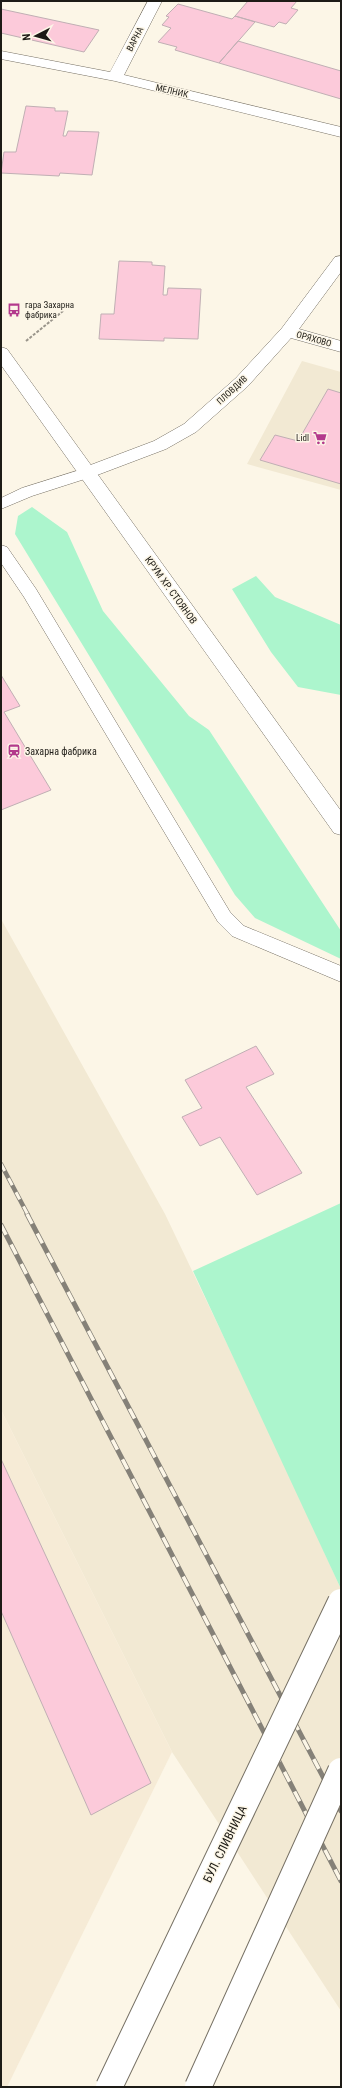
<svg xmlns="http://www.w3.org/2000/svg" width="342" height="2088" font-family="'Roboto Condensed',sans-serif">
<rect width="100%" height="100%" fill="#fcf6e7"/>
<path fill="#f2e9d3" d="M302,361L341,372V490L247,464Z
M1,919L165,1214L274,1442L341,1589V2011L172,1752L1,1410Z"/>
<path fill="#f6ebd6" d="M1,1410L172,1752L7,2087H1Z"/>
<path fill="#acf5cd" d="M32,507L67,532L103,611L189,716L209,730L341,931V959L255,918L235,895L15,534L18,516Z
M256,576L275,597L341,625V695L298,687L271,652L232,589Z
M341,1203V1589L193,1271Z"/>
<path fill="#fccada" stroke="#c0afb4" d="M248,1H297L291,8L298,10L286,24L279,22L274,27L235,16Z
M178,4L232,19L235,16L255,22L219,63L175,50L177,47L158,42L171,28L162,25L169,17L166,16Z
M1,9L99,30L84,52L1,33Z
M238,41L341,71V99L219,63Z
M26,106L55,108V111H68L63,136H66L68,131L99,132L92,175L60,173L59,176L1,173L4,152H16Z
M119,261L152,262V265L165,266L163,295H167L168,288L201,289L198,339L164,338V341L99,339L101,314H114Z
M328,389L341,393V484L260,460L275,435L298,441Z
M1,675L20,706L4,712L51,790L1,810Z
M256,1046L274,1074L246,1087L302,1173L257,1195L220,1137L200,1146L182,1117L202,1108L185,1080Z
M1,1459L151,1783L91,1815L1,1611Z"/>
<g fill="none" stroke-linecap="round" stroke-linejoin="round">
<g stroke="#767064" stroke-width="1">
<path id="lane" d="M86,468L91,469L94,473L91,477L32,496L1,509V498L22,488Z
M1,545L7,547L36,589L230,912L244,926L341,966V982L232,936L218,922L24,597L1,563Z"/>
</g>
<g stroke="#767064" stroke-width="1">
<path id="street" d="M148,1H162L124,75L341,127V137L115,81L1,59V51L110,72Z
M341,256V272L299,329L341,341V352L291,338L248,386L196,432L166,449L92,477L86,479L80,477L77,473L80,469L154,441L184,424L236,378L282,328L335,257Z"/>
</g>
<g stroke="#767064" stroke-width="1">
<path id="secondary" d="M1,347L7,349L341,811V835L334,833L1,365Z"/>
</g>
<path stroke="#9a958b" stroke-width="2" stroke-dasharray="3 1.5" stroke-linecap="butt" d="M26,341L63,311"/>
<use href="#lane" fill="#fff" fill-rule="evenodd"/>
<use href="#street" fill="#fff" fill-rule="evenodd"/>
<use href="#secondary" fill="#fff" fill-rule="evenodd"/>
<g stroke="#858178" stroke-width="4.5">
<path id="rail-far1" d="M1,1164L28,1215"/>
</g>
<g stroke="#858178" stroke-width="5">
<path id="rail" d="M27,1214L341,1811
M1,1225L341,1881"/>
</g>
<use href="#rail-far1" stroke="#fcf6e7" stroke-width="3" stroke-dasharray="8" stroke-linecap="butt"/>
<use href="#rail" stroke="#fcf6e7" stroke-width="3.5" stroke-dasharray="11" stroke-linecap="butt"/>
<g stroke="#767064" stroke-width="28" stroke-linecap="butt">
<path id="primary-bridge" d="M109,2087L341,1602
M198,2087L341,1771"/>
</g>
<use href="#primary-bridge" stroke="#fff" stroke-width="26"/>
</g>
<defs>
<g id="bus-bare" transform="scale(1.08)"><path d="M-5-6H5V4H4V6H2V4H-2V6H-4V4H-5ZM-3.5-4V0h7V-4ZM-3.5 1.2v1.5H-2V1.2ZM2 1.2v1.5H3.5V1.2Z" fill="#b3398c" stroke="#fcf6e7" stroke-width="2.5" paint-order="stroke"/></g>
<g id="supermarket-bare" transform="scale(1.08)"><path d="M-6-5.5h2.5l.6 2H6L4.5 2H-2.5L-4.4-4H-6ZM-1.5 3.2a1.3 1.3 0 1 0 .1 0ZM3 3.2a1.3 1.3 0 1 0 .1 0Z" fill="#b3398c" stroke="#fcf6e7" stroke-width="2.5" paint-order="stroke"/></g>
<g id="station-bare" transform="scale(1.08)"><path d="M-3-6H3Q5-6 5-4V2Q5 4 3 4L4.5 6H3L1.5 4h-3L-3 6H-4.5L-3 4Q-5 4-5 2V-4Q-5-6-3-6ZM-3.5-4v3h7v-3ZM-3.5 1v1.5H-2V1ZM2 1v1.5H3.5V1Z" fill="#b3398c" stroke="#fcf6e7" stroke-width="2.5" paint-order="stroke"/></g>
</defs>
<g fill-rule="evenodd">
<use href="#bus-bare" x="14" y="310"/>
<use href="#supermarket-bare" x="320" y="438"/>
<use href="#station-bare" x="14" y="751"/>
</g>
<g text-anchor="middle" dominant-baseline="central" stroke-width="3" stroke-linejoin="round" paint-order="stroke">
<g font-size="9" fill="#1d1b16" stroke="#fcf6e7">
<text transform="translate(135 39) rotate(-63)">ВАРНА</text>
<text transform="translate(172 91) rotate(13)">МЕЛНИК</text>
<text transform="translate(314 339) rotate(16)">ОРЯХОВО</text>
<text transform="translate(232 390) rotate(-43)">ПЛОВДИВ</text>
</g>
<g font-size="9" fill="#1d1b16" stroke="#fcf6e7" text-anchor="start">
<text x="25" y="305">гара Захарна<tspan x="25" dy="10">фабрика</tspan></text>
<text x="309" y="438" text-anchor="end">Lidl</text>
</g>
<g font-size="10" fill="#1d1b16" stroke="#fcf6e7">
<text transform="translate(171 590) rotate(54)">КРУМ ХР. СТОЯНОВ</text>
</g>
<g font-size="10" fill="#1d1b16" stroke="#fcf6e7" text-anchor="start">
<text x="25" y="751">Захарна фабрика</text>
</g>
<g font-size="12" fill="#1d1b16" stroke="#fcf6e7">
<text transform="translate(225 1844) rotate(-64)">БУЛ. СЛИВНИЦА</text>
</g>
</g>
<rect width="342" height="2088" fill="none" stroke="#1d1b16" stroke-width="4"/>
<g transform="translate(36 36) rotate(264)" stroke="#fcf6e7" stroke-width="3" paint-order="stroke">
<path d="M0-3L7 15L0 10L-7 15Z" fill="#1d1b16"/>
<text y="-6" font-size="11" font-weight="bold" text-anchor="middle" fill="#1d1b16">N</text>
</g>
</svg>
